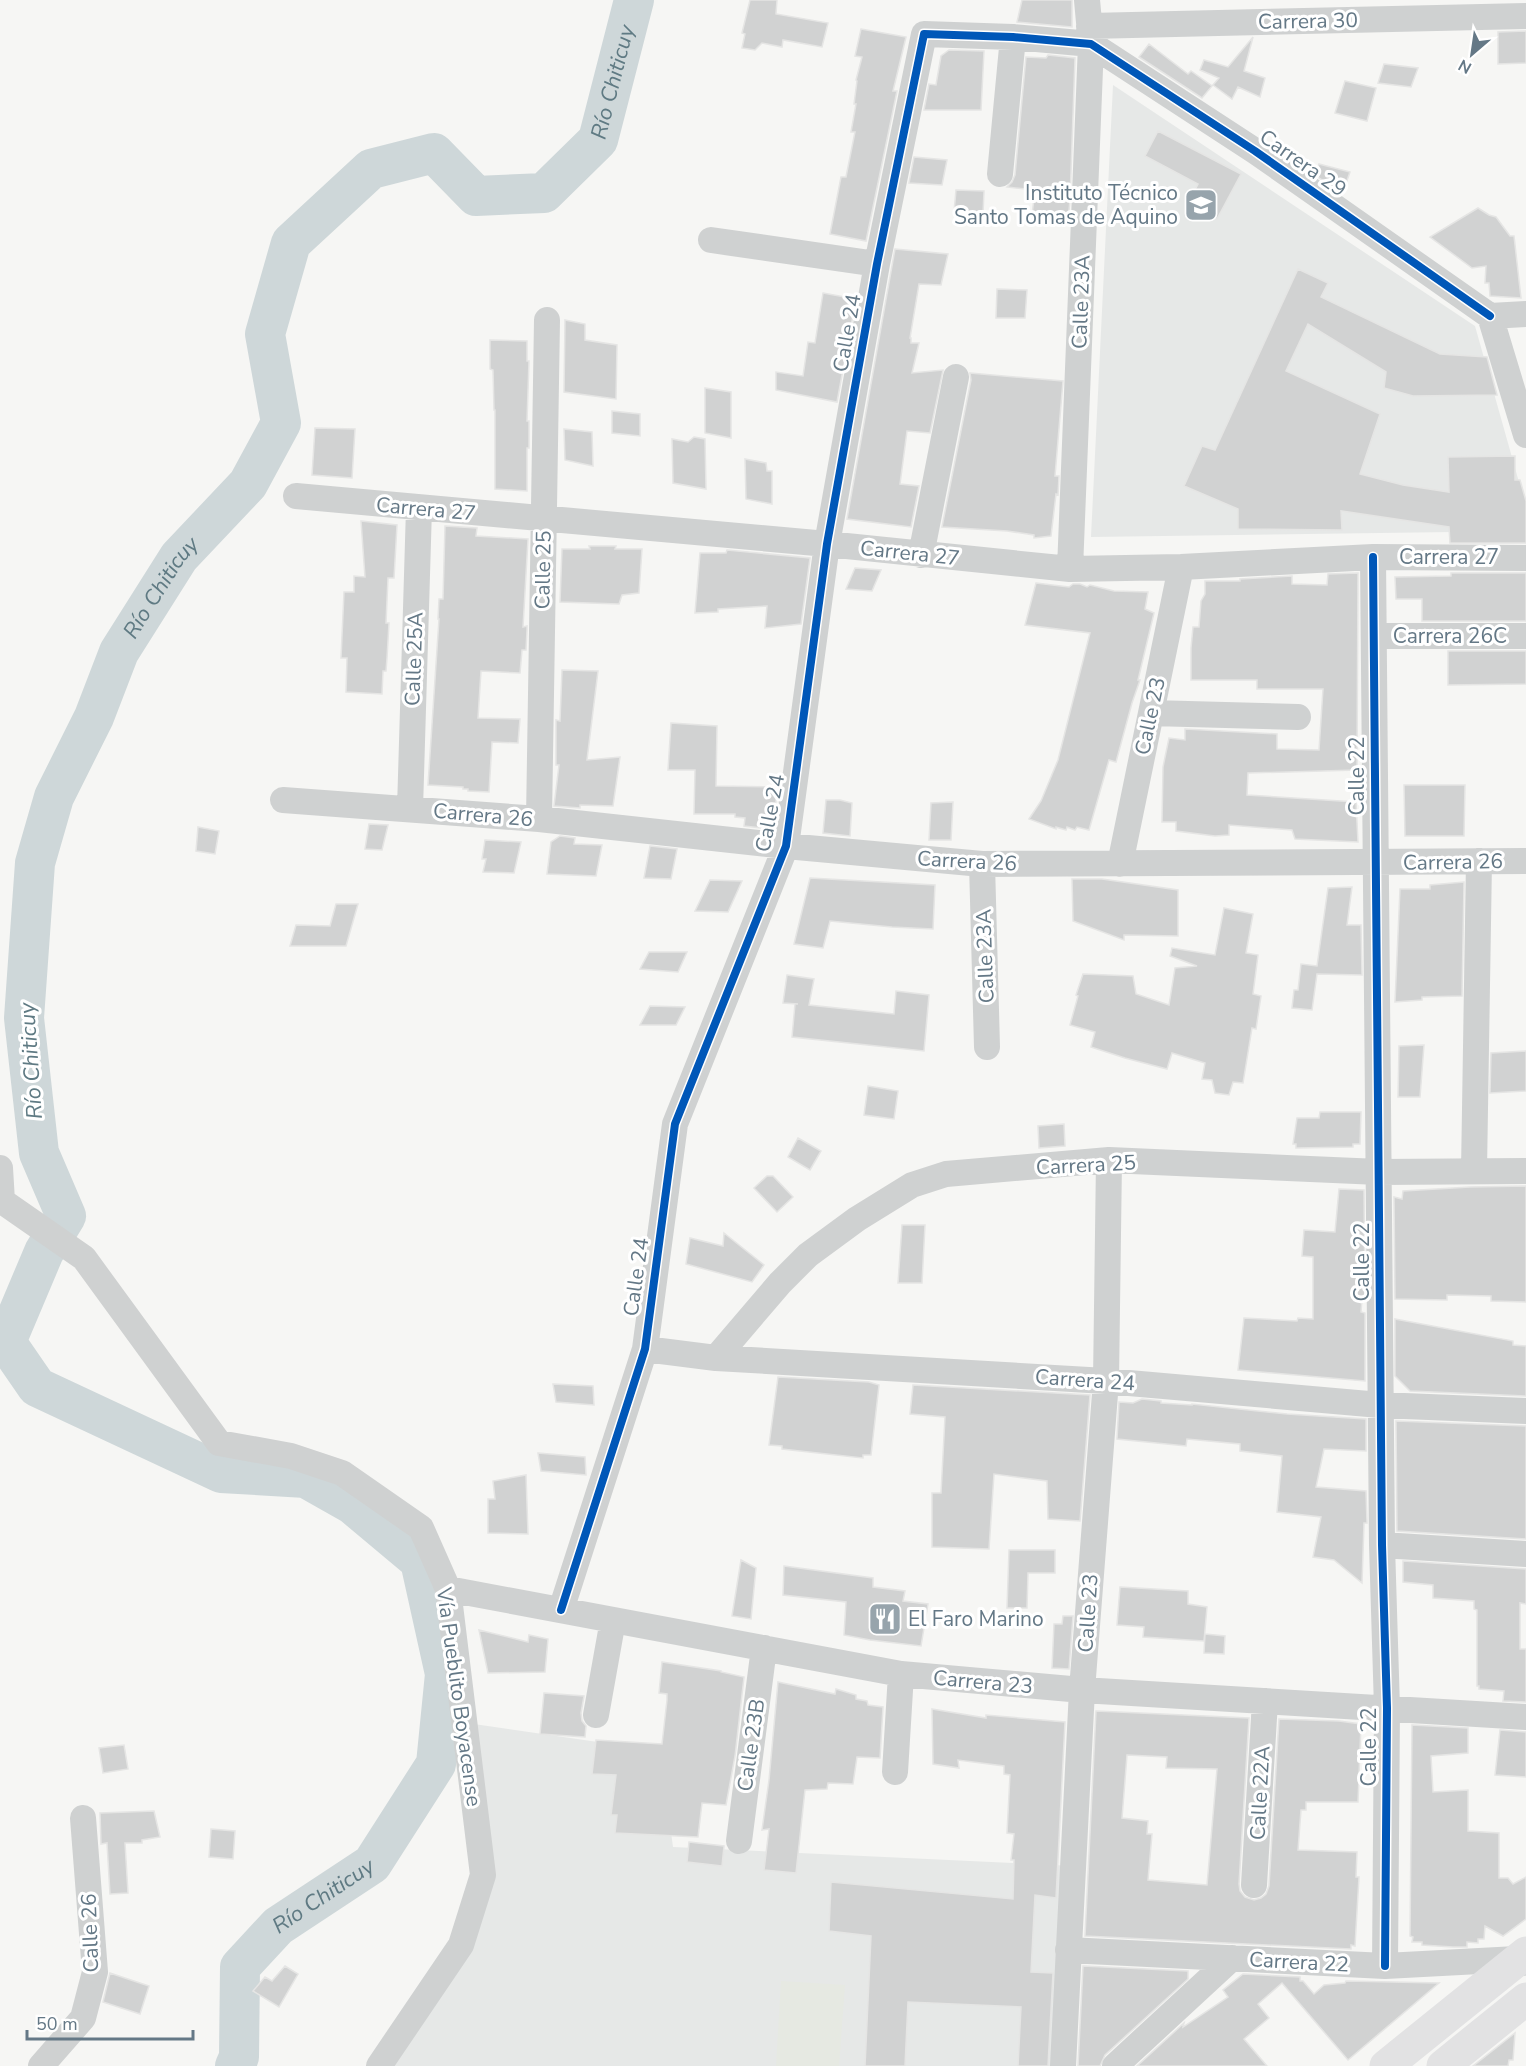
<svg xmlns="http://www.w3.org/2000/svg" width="1526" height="2066" font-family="'Nunito Sans',sans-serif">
<rect width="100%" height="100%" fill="#f6f6f4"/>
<path fill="#e6e8e7" d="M1113,85L1475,326L1526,507V531L1091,537Z
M467,1723L660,1751L673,1847L1074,1866L1063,2066H379L463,1935L485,1865Z"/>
<path fill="#e6e9e2" d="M781,1981L845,1985L839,2066H776Z"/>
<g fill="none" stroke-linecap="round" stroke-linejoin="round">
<path stroke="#ced7d9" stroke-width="40" id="s1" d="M235,2066L239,2057L240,1967L278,1926L372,1864L436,1764L445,1674L420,1561L352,1504L306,1478L221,1473L37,1387L6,1342L44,1252L66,1216L39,1153L24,1018L35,863L54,797L94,717L119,652L179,557L248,484L281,423L265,334L291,243L371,169L434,153L476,196L544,193L598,140L634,0"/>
</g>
<path fill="#d1d2d2" stroke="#e5e5e4" stroke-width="1.5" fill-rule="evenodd" d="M750,0H777L776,14L828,23L822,47L783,40L782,47L762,43L755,50L742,48L745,34L742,33Z
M1022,0H1072V27L1017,22Z
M861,29L906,37L893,91H897L866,241L830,234L841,177H846L855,132H851L856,104H854L857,81L856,80L862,57L855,56Z
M1526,31V63L1498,64V32Z
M1253,37L1244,71L1265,78L1260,97L1238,87L1232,99L1213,85L1219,78L1200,70L1204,60L1228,67Z
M1149,44L1188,74L1191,71L1212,86L1202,98L1139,57Z
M949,50L984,51L981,110H924L929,84L936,85L941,56Z
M1048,55L1075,58L1070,200L1068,221L1066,222L1065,226L1031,223L1035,190L1007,187L1012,182L1015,175L1026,57L1046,58Z
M1384,64L1418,68L1411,87L1378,83Z
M1345,81L1376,88L1367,121L1335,113Z
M1158,131L1241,174L1217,219L1188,203L1198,184L1145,156Z
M914,157L947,160L942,185L909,183Z
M1319,164L1350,172L1344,189L1331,186L1315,175Z
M956,190L984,191L983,214L954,212Z
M1478,208L1489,215L1496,217L1510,236H1514L1521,298L1490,296L1489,283H1485L1486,266L1472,268L1430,237Z
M895,249L948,254L941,285L919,284L910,338H911V343H919L912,373L943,370L930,433L907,431L900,484L919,486L911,527L847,519Z
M1298,269L1328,283L1321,297L1440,354L1487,357L1497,395L1413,396L1384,388L1386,372L1308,324L1286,371L1380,414L1360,474L1403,485L1449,492L1448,457L1515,456V480H1520L1526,501V543H1450L1449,527L1341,511L1342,530L1238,529V509L1184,486L1202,446L1215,450Z
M997,289L1027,290L1025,318H996Z
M823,293L856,299L837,402L776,390V372L803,376L808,342L815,343Z
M565,320L585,324V340L617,345L616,399L564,392Z
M490,340L527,341V361H529L527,421H529V448H527V491L495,489V410H494L493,370L490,369Z
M970,373L1063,381L1055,476H1059L1058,495L1056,494L1051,536L1034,538V535L1007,531L942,527L971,380Z
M705,388L731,392V438L705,433Z
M612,411L640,414V436L612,433Z
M315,428L355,429L352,478L312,475Z
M564,429L592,432L593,466L565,460Z
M694,437L705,439L706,489L673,483L672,439L688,442Z
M745,459L766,463L767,471H772V504L746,499Z
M361,521L397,525L394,578H388L386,623H389L387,658L386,671H383L382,694L346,692L347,658H341L344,592H354V576L365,577Z
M445,526L477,528L476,536L528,539L523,627L527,626V630L526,650H522L520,673L481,671L478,718L520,719L518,743L492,742L489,792L468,791V789H463V787L428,785L439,619H438L439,599H443Z
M589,546H616L615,549H642L639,593L622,595L619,604L560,602L562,549H590Z
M727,550L810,558L801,624L765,628L767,606L718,609V612L695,613L700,553H726Z
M855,568L881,570L872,591L846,589Z
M1358,573L1357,770L1248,773L1247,795L1356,802L1358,842L1295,839L1292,830L1229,825V835L1215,836L1176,831V822H1162L1163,767L1169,738L1185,740V729L1277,734V749L1319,750L1323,689H1257V680H1191V648L1193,627H1199L1201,601L1205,594V581H1240V579L1292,576V584L1327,585L1328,574Z
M1451,573H1526V621H1422V599H1396L1395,577L1451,576Z
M1036,583L1069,587L1073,584H1080L1087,587L1090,585L1114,591L1148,592L1145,609L1154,613L1138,680H1140L1132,703L1116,762L1109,760L1089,830L1077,827L1075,830L1067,827L1066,830L1056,827V829L1029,819L1041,801L1058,760L1090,633L1025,625Z
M1526,651V684L1448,685V651Z
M562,670L598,671L587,760L620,757L613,806L580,805V808L554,806L559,765H556V720L560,721Z
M671,723L717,726L716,786L778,787L772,829L744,826L745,818L735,817V814H694L695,770H668Z
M1404,785H1465L1464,836H1405Z
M826,800H840L852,803L850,836L823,833Z
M953,802L951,840H929L931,803Z
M369,824L388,825L382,850L365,849Z
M198,827L219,831L215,854L196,851Z
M560,836L575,838L574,844L602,845L596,876L547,874L551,842Z
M485,840L521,842L514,873L483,872L486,859H482Z
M650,846L677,849L671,879L644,878Z
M810,878L935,885L933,929L892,927L830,921L823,948L794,944Z
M1072,879H1102L1178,890V936L1124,935V940L1073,921Z
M710,880L742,881L728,912L695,911Z
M1464,882L1462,996L1422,997V1000L1395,1002L1400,889H1430V885Z
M1352,887L1347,925H1361L1362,975L1317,974L1312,1010L1292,1008L1294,990H1298L1301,964L1317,966L1328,888Z
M336,904H358L346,946H290L296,925L330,926Z
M1224,908L1253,914L1246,953L1258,955L1253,994L1261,996L1256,1029L1252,1028L1243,1083L1233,1082L1229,1095L1215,1093L1212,1080L1202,1079L1205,1063L1172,1053L1167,1069L1125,1058L1091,1047L1095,1032L1070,1025L1078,996L1076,995L1083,974L1133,976L1136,994L1169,1005L1175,968L1197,966L1170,956L1172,948L1215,955Z
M649,952H687L678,972L640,969Z
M787,975L814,979L809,1005L894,1014L896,991L929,995L924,1051L792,1037L795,1004H798L783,1003Z
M650,1006L685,1007L676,1025H640Z
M1424,1045L1420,1097H1398L1399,1046Z
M1526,1051V1091L1490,1093L1491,1053Z
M868,1086L898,1091L894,1119L864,1115Z
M1320,1112H1361L1360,1144H1353V1147L1296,1148V1144H1293L1297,1118H1319Z
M1064,1124L1065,1146L1039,1148L1038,1126Z
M798,1138L821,1151L810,1170L788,1157Z
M767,1176H773L793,1197L777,1212L754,1188Z
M1526,1186V1302L1491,1301V1296L1447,1295V1300L1395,1299L1394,1197L1402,1199L1403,1191L1470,1187Z
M1339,1189L1364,1190L1365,1299H1362L1361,1312L1365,1313V1381L1238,1370L1244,1318L1297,1321L1298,1318L1313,1319V1257L1302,1256L1304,1230L1335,1232Z
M902,1225H925L922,1283H898Z
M724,1233L764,1265L752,1282L686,1264L690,1238L723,1246Z
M1395,1319L1513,1341V1345L1526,1346V1396L1410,1391L1395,1376Z
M778,1377L869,1382L879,1385L871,1455H863V1458L782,1449V1446L769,1445Z
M553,1384L593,1386L594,1405L556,1402Z
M913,1385L1090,1395L1080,1521L1048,1519L1047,1481L994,1474L989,1549L932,1547V1493H941L945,1417L910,1414Z
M1142,1399L1161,1401V1403L1192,1405V1404L1287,1414L1366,1419V1451L1324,1449L1316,1487L1366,1491L1367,1523H1364L1362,1583L1334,1560L1313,1557L1321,1517L1277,1512L1282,1456L1240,1451V1444L1187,1439L1186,1446L1117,1439L1119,1402L1133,1403Z
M1396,1421L1526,1426V1539L1397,1531Z
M538,1453L585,1457L586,1475L541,1471Z
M526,1475L528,1534L488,1533V1499H495L493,1481Z
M1009,1550H1055V1573H1028L1027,1608H1007Z
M741,1560L756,1568L751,1619L732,1616Z
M1403,1561L1526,1569V1604L1520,1603V1649H1526V1702L1503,1701L1504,1691L1479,1689V1686H1477V1610L1474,1609V1601L1433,1598V1585L1403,1582Z
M784,1566L873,1578V1587L905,1591L903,1601L928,1604L921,1646L870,1640L844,1635L846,1602L783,1595Z
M1120,1587L1188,1591V1604L1207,1607L1204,1641L1143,1637L1144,1627L1117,1625Z
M1063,1616H1073L1069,1669L1052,1668L1054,1624H1062Z
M479,1630L528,1642L529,1635L548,1639L545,1672L488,1673Z
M1205,1634L1225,1636L1224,1654L1204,1653Z
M662,1662L721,1671V1672L744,1677L735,1756L726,1805L702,1803L698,1837L615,1833L617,1815H611L616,1775L592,1774L596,1740L662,1744L667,1700V1694L659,1693Z
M778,1682L835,1694L836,1689L856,1695V1699L867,1701L868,1705L883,1707L880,1758L857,1757L853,1784L828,1783L827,1789L805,1790L796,1873L764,1870L769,1829L762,1830L769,1780Z
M544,1693L584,1696L581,1713L582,1721L586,1726L585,1737L540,1734Z
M932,1709L986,1718V1715L1065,1722L1056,1898L1035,1895L1031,1972L1053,1973L1048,2066H1018L1021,2007L908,2002L905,2066H865L871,1936L829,1931L831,1882L1013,1899L1014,1860H1011L1014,1834L1007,1833L1010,1775L1004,1774V1766L958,1760L959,1768L933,1764Z
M1096,1711L1249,1718L1239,1884L1240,1891L1245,1897L1254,1900L1261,1898L1266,1894L1269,1886L1279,1719L1339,1721L1361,1724L1358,1802H1306V1810H1301L1298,1850L1357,1852L1356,1877H1359L1355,1946L1351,1945V1949L1085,1936ZM1127,1755L1167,1757L1166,1768L1217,1769L1207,1885L1148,1880L1152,1834H1147L1148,1821L1122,1818Z
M1412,1725L1468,1728V1753L1431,1756L1433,1792L1468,1790V1831L1499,1833V1878H1508L1513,1884L1526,1877V1919L1503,1936L1485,1926L1484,1939H1478V1943L1467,1942V1947H1453L1422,1945V1942H1412L1413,1937L1410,1936Z
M1500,1730L1526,1732V1777L1495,1775Z
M124,1745L128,1769L103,1773L99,1748Z
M154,1811L160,1837L142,1840V1843H125L128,1893L110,1894L107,1843L101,1844L100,1813Z
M211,1829L235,1831L233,1859L209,1857Z
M689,1842L724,1846L722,1866L687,1862Z
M285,1966L298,1974L279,2007L253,1991L265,1977L272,1981Z
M1083,1966L1188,1971V1979L1105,2055L1100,2066H1078Z
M110,1973L149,1986L140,2014L103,2002Z
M1243,1974L1300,1977V1981H1303L1314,1994L1324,1985L1345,1983L1346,1981L1439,1983L1348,2060L1282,1983L1258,2004L1269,2018L1244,2039L1267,2066H1137L1184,2023L1183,2027L1228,1997L1223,1990Z
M1515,2033L1513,2060H1509L1508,2066H1473Z"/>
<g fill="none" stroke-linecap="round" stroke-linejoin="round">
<path stroke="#cfd1d1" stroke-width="26" d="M1089,26L1526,16
M1000,174L1013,37
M711,240L877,264
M1490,316L1526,435
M1490,316L1526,314
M296,496L827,544L1070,569L1181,567L1373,557L1526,558
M921,555L956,377
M1373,557L1382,1545L1387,1708L1385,1966
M1070,569L1091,44L1087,0
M1374,636H1526
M1151,713L1298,717
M283,800L539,819L786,846L982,864L1526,861
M410,809L419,508
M539,819L547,320
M982,864L987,1047
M1120,864L1181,567
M0,1168L2,1201
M1474,1171L1479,861
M2,1201L84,1258L219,1443L291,1456L342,1473L421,1528L448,1589L483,1875L461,1945L379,2066
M645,1349L716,1358L1106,1381L1380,1405L1526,1411
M716,1358L780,1283L808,1255L857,1219L912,1185L946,1174L1109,1160L1379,1172L1526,1171
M1382,1545L1526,1554
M448,1589L901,1674L1082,1690L1526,1717
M561,1610L645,1349L675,1124L786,846L827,544L877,264L924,34L1013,37L1091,44L1255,151L1490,316
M596,1715L613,1620
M895,1772L901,1674
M739,1841L764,1648
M1254,1885L1265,1701
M1068,1950L1385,1966L1517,1959L1522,1963
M41,2066L83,2018L95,1972L83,1818
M1063,2066L1082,1690L1106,1381L1109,1160
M1115,2066L1232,1958"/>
<path stroke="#e2e2e3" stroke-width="33" d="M1386,2066L1526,1953
M1443,2066L1526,1999"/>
<g stroke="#fff" stroke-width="11">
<path id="cycleway" d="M1373,557L1382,1545L1387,1708L1385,1966
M561,1610L645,1349L675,1124L786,846L827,544L877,264L924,34L1013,37L1091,44L1255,151L1490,316"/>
</g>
<use href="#cycleway" stroke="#0057b8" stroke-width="8"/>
</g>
<defs>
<g id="school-square" transform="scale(1.725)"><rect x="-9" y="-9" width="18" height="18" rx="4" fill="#97a4ac" stroke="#fff"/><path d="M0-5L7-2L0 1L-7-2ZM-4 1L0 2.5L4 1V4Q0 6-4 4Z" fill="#fff"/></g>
<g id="restaurant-square" transform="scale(1.725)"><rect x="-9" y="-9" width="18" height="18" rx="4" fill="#97a4ac" stroke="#fff"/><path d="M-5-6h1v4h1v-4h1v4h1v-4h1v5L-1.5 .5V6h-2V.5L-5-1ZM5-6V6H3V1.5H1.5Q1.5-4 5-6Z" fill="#fff"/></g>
</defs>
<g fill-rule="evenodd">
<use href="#school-square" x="1201" y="205"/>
<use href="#restaurant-square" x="885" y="1619"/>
</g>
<g text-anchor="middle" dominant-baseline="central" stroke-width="6" stroke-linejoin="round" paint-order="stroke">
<g font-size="21" fill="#647886" stroke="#fff">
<text transform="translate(1308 21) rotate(-1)">Carrera 30</text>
<text transform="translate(1303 163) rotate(35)">Carrera 29</text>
<text transform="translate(1081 302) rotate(-88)">Calle 23A</text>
<text transform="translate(847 333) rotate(-80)">Calle 24</text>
<text transform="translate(426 509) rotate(5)">Carrera 27</text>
<text transform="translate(910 553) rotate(6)">Carrera 27</text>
<text x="1449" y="557">Carrera 27</text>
<text transform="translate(543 570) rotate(-89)">Calle 25</text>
<text x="1450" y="636">Carrera 26C</text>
<text transform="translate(414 659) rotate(-88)">Calle 25A</text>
<text transform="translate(1150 716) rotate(-78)">Calle 23</text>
<text transform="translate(1357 776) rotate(-90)">Calle 22</text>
<text transform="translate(770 813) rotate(-79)">Calle 24</text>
<text transform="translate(483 815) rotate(5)">Carrera 26</text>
<text transform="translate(967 861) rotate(3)">Carrera 26</text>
<text transform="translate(1453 862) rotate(-1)">Carrera 26</text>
<text transform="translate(985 956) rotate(-92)">Calle 23A</text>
<text transform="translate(1086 1165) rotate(-3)">Carrera 25</text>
<text transform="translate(1362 1262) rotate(-90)">Calle 22</text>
<text transform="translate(636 1277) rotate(-82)">Calle 24</text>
<text transform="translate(1085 1380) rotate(4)">Carrera 24</text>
<text transform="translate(1088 1613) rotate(-86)">Calle 23</text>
<text transform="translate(983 1682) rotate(5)">Carrera 23</text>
<text transform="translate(459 1697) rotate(82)">Vía Pueblito Boyacense</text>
<text transform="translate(751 1745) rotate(-82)">Calle 23B</text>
<text transform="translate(1369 1747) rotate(-90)">Calle 22</text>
<text transform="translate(1260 1793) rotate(-87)">Calle 22A</text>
<text transform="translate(90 1933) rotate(-92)">Calle 26</text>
<text transform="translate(1299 1962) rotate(3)">Carrera 22</text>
</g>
<g font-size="21" fill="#647886" stroke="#fff" text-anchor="end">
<text x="1178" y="193">Instituto Técnico<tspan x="1178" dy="24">Santo Tomas de Aquino</tspan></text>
<text x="908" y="1619" text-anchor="start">El Faro Marino</text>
</g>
<g font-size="22" font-style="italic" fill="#5f7a83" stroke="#fff">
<text stroke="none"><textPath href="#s1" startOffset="2710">Río Chiticuy</textPath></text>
<text stroke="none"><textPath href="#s1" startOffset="1882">Río Chiticuy</textPath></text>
<text transform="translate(31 1061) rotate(-94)">Río Chiticuy</text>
<text stroke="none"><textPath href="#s1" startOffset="210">Río Chiticuy</textPath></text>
</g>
</g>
<g transform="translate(1472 54) rotate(209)" stroke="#ffffff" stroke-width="4.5" paint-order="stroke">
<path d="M0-4.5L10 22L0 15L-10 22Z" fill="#647886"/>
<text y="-9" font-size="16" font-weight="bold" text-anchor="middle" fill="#647886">N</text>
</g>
<path d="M27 2030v9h166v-9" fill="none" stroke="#647886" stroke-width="3"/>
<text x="36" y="2030" font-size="18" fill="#647886" stroke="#ffffff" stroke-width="4.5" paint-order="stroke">50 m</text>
</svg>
